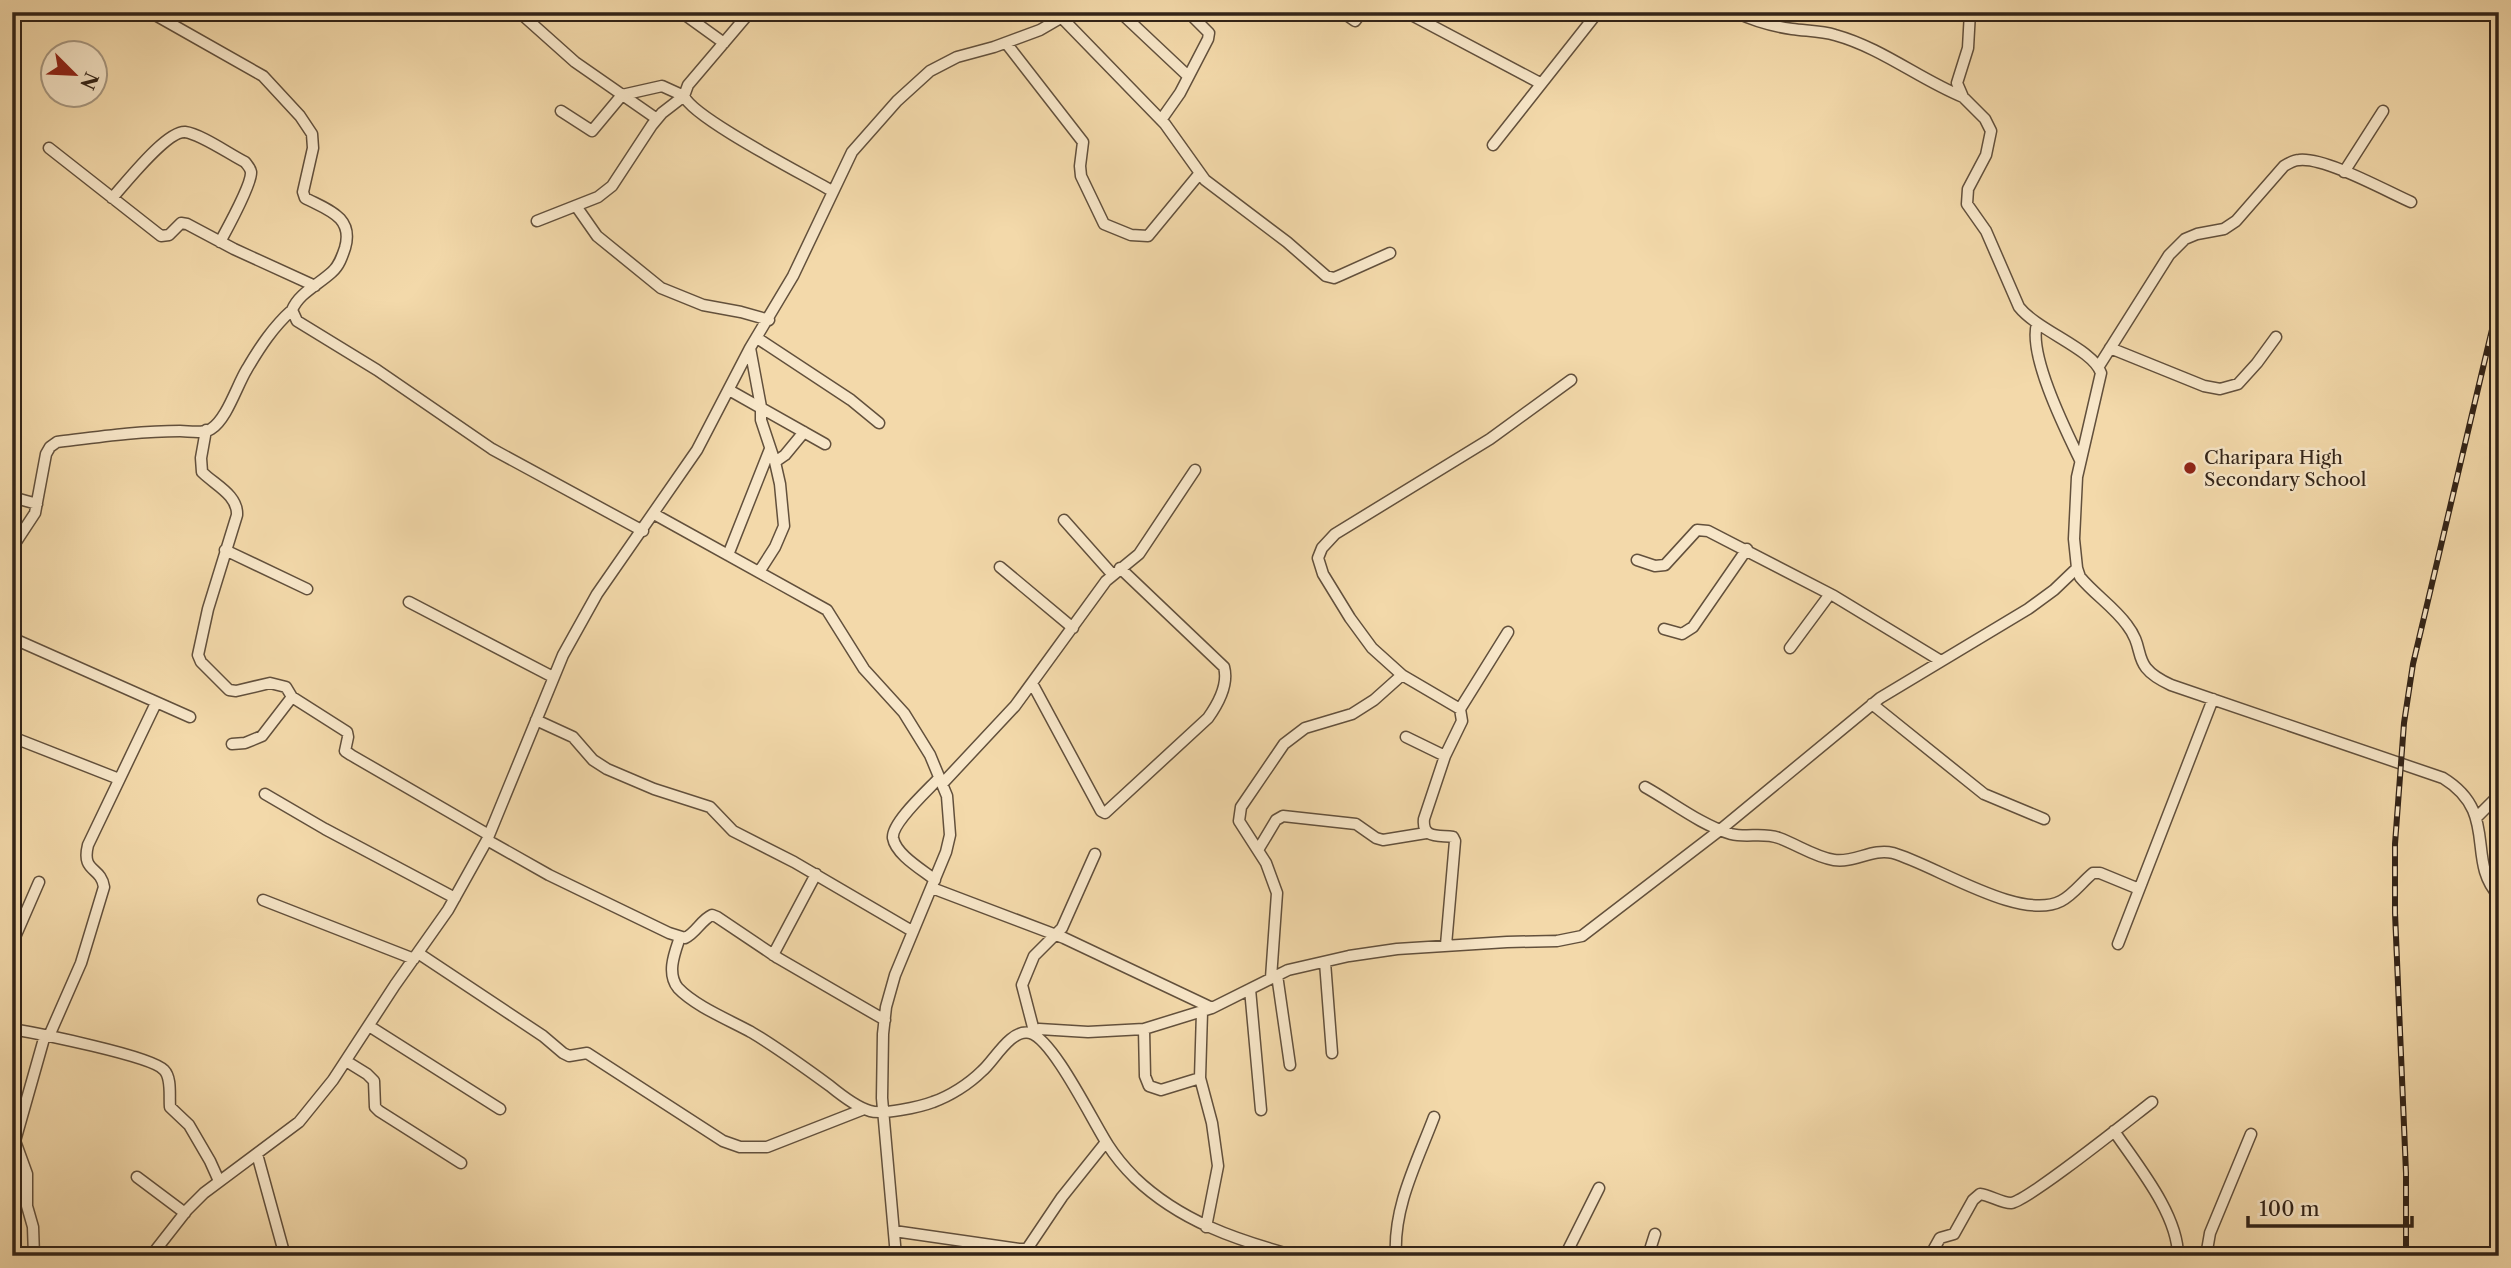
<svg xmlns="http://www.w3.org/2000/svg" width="2511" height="1268" font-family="'Libre Caslon Text',serif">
<rect width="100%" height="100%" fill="#f3d9aa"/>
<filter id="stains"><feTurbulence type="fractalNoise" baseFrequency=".00286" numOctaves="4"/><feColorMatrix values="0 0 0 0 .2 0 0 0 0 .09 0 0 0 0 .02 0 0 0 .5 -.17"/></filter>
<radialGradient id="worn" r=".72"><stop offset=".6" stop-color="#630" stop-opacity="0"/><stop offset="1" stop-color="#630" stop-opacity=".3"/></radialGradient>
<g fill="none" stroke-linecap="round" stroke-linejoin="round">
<g stroke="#62503c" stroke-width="13">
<path id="minor" d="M150,12L263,76L300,116L312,134L313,148L303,192L305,198C328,210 354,217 345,248C342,257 339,266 332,272C318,285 299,293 292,310L297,321L377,370L492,449L643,531
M519,12L575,62L657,119
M681,12L724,43
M750,12L688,85L684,96C693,118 805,175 832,191
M1120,12L1188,76
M1342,12L1355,21L1362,12
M1406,12L1540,83
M1735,12C1754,21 1771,26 1792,29C1806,31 1822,31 1835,35C1882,48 1919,79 1963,97
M1970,12L1968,48L1957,83L1963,97L1985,119L1991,131L1986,155L1968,189L1967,204L1986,231L2019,307C2038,331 2093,349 2101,373L2077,477L2074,539L2077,568L2080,577C2094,594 2114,607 2127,625C2148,652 2128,665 2171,685L2443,778C2500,813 2465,860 2499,896
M1062,18L1165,124L1205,180L1287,242L1326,276L1334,278L1341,275L1390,253
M1006,43L1083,142L1080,166L1081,176L1104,224L1131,235L1148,236L1200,173
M561,111L592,131L622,95L662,86L684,96
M1161,120L1180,93L1208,39L1209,33L1188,12
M1493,145L1598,12
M49,148L161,236L169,235L181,223L187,224L234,249L315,286
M2344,172L2383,111
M112,198C126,183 166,131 185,132C201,134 229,154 245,162C248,166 250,167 251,172C252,184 227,229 220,242
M576,206L597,236L661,288L703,305L741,312L769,320
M537,221L598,197L612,186L652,125L662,113L684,96
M2037,324C2028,355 2066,431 2080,460
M757,338L851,400L879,423
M750,348L761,407V420L775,462L780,484L784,526L775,547L759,572
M2110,348L2204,386L2220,389L2238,384L2257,363L2276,337
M2099,366L2169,255L2185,239L2197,234L2224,229L2236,221L2284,166C2289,163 2294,160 2299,160C2325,157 2386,191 2411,202
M729,390L825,444
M206,430L201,458L202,472C215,485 238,495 237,515L208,609L198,655L201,662L229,690L236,691L270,683L286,687L292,697L347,732L348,737L345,751L351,755L489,835
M775,462L785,455L804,432
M12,497L37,504
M654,514L827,610L864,669L904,713L930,755L947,796L950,835L946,852L895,975L886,1007L883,1034L882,1098L896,1256
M1064,520L1112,574
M12,548L35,513L46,454L50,447L57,442C98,437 139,431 180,431C189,431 203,434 211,429C227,419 237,385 247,369C260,347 273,327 292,310
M225,550L307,589
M728,555L770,449
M1637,560L1655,566L1665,565L1697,530L1708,531L1834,596L1941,661
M1000,567L1073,628
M409,602L553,677
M1664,629L1682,634L1693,627L1747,549
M12,638L190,717
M1790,648L1830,594
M1032,683L1101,811L1105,813L1208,718C1218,704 1229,685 1224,667L1120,568
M1872,704L1984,794L2044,819
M1460,709L1508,632
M536,720L573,737L593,760L607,769L654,789L710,807L733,831L794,862L912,931
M12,737L119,779
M1406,737L1445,756
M232,744L245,743L262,736L292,697
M942,784L1015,706L1106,581L1139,554L1195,470
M1645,787C1672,802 1701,825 1731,834C1747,838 1763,832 1779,838C1798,845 1815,857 1834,860C1855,863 1872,848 1893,853C1935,865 2020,922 2061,901C2073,895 2082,882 2093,873H2100L2139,889
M265,794L325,829L455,898
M2477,817L2499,795
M487,840L549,875L669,933L685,938C696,933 701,920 712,915L717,917L778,958L885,1020
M1258,850L1276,820L1283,816L1356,824L1376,838L1383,840L1426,833
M935,880C923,870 896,855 893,838C891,823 929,789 939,778
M932,888L1064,938L1212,1008
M263,900L414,959
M680,937C675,952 666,973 678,988C695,1006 729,1020 751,1032C778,1048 804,1067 830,1086C841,1095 856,1107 870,1111C882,1115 920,1107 933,1102C950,1096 969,1084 982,1071C994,1061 1011,1028 1030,1033C1053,1039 1093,1122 1108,1145C1115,1156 1125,1168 1135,1178C1180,1221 1236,1240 1296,1256
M12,944L39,882
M2118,944L2213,699
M1446,945L1455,841L1453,837C1438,835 1422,839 1424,819L1445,756L1462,721L1460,709L1402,675L1372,648L1350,618L1323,574L1318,558L1322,548L1335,534L1490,439L1571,380
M418,953L543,1036L563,1053L569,1056L587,1053L723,1141L740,1147H767L864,1109
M773,955L816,874
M1325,962L1332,1053
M1277,975L1290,1065
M1271,978L1277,893L1266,863L1239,821L1241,807L1284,744L1305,728L1352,714L1374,700L1402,675
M1250,989L1261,1110
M1202,1012L1200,1078L1212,1123L1218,1166L1206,1227
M369,1026L500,1109
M12,1029C36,1033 152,1056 164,1070C172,1078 169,1096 170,1107L189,1125L210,1161L219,1181
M1144,1029L1145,1076L1149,1086L1161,1090L1200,1078
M1034,1031L1022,985L1034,956L1062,928L1095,854
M1030,1033L1039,1029L1088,1032L1144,1029L1212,1008L1288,970L1349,956L1397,949L1507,942L1557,941L1582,936L1720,830L1880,698L2028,609L2054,590L2077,568
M49,1036L81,963L104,887C101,866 81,873 88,845L156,703
M346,1061L367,1074L374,1081L375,1107L379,1111L461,1163
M2114,1131C2137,1165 2178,1214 2178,1256
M257,1154L285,1256
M137,1177L185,1213
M894,1231L1019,1249H1027L1062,1197L1106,1142
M34,1256L33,1227L27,1206V1174L15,1141L45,1035
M151,1256L187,1210L204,1193L299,1122L333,1080L395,985L448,910L487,840L563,655L597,594L697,450L750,348L793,276L852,152L897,101L930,71L957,57L994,47L1040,30L1071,12
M1396,1256C1393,1207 1417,1162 1434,1117
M1565,1256L1599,1188
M1648,1256L1655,1234
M1930,1256L1940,1238L1954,1234L1973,1200L1980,1194C1990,1195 2001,1203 2011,1203C2028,1201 2131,1118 2152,1102
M2206,1256L2210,1233L2251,1134"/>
</g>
<use href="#minor" stroke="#f7e6c8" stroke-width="10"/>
<g stroke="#322317" stroke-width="6">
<path id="rail" d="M2406,1256V1173L2395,913V844L2404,723L2413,664L2499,300"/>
</g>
<use href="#rail" stroke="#f7e6c8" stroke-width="3.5" stroke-dasharray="10" stroke-linecap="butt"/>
</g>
<circle fill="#8f2418" stroke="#f7e6c8" stroke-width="2.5" cx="2190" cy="468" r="7"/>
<g text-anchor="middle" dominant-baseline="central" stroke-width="5" stroke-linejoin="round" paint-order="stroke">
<g font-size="19" fill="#322317" stroke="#f7e6c8" text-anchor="start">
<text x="2204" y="457">Charipara High<tspan x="2204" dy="22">Secondary School</tspan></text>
</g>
</g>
<rect width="2511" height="1268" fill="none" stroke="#f3d9aa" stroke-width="42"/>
<rect x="14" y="14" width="2483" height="1240" fill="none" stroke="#322317" stroke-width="3.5"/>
<rect x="21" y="21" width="2469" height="1226" fill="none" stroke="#322317" stroke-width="2"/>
<g transform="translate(74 74) rotate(114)"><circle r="33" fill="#f7e6c8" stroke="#a89881" stroke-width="2"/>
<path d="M0-5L12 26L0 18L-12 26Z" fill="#8f2418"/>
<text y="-10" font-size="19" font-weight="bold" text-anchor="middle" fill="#322317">N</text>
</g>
<path d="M2248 1216v10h164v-10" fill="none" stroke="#322317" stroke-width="3.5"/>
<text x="2259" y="1216" font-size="21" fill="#322317" stroke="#f7e6c8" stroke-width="5" paint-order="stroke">100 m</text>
<rect width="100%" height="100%" filter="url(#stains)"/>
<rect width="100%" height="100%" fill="url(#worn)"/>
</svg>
